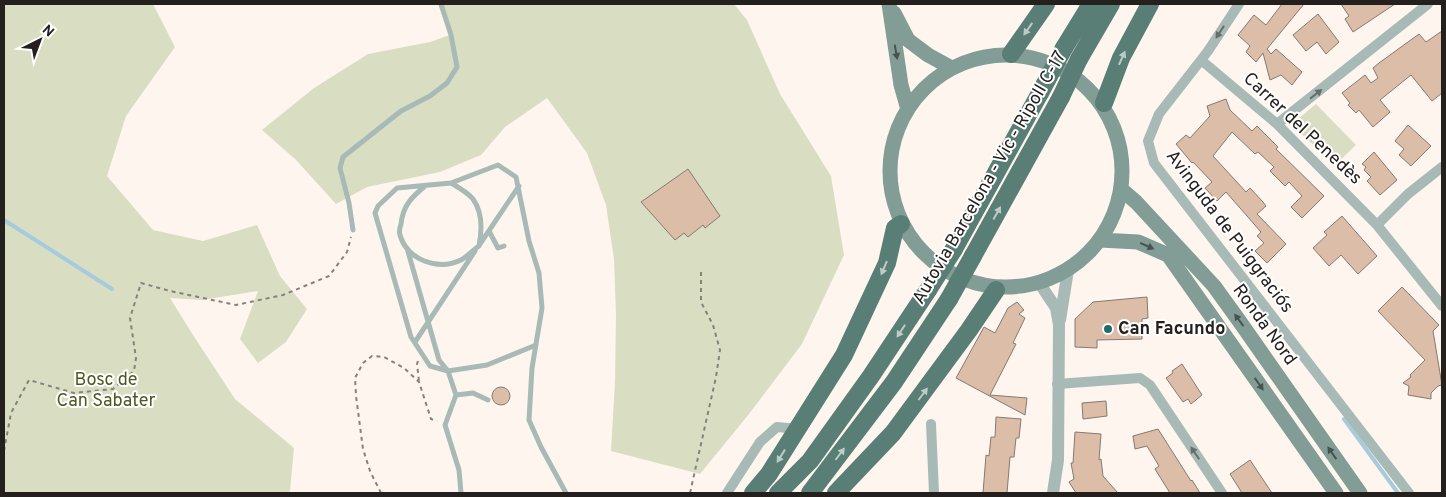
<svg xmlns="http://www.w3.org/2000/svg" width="1446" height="497" font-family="Overpass,sans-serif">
<rect width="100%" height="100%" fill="#fef5ee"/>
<path fill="#d9dec3" d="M4,4H153L175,47L126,116L107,176L153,230L203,241L257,225L280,276L307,309L286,342L258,363L240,339L258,291L202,300L170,298L193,335L235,399L294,448L290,491L288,493H4Z
M438,4H734L747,20L780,94L831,176L844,255L802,344L749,414L700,474L611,451L615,381L616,315L614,259L606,205L587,153L547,98L505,127L481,155L440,172L367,187L336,204L296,160L262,130L314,88L368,54L430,42L450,35Z
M1316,104L1356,145L1335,165L1297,130L1298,119Z"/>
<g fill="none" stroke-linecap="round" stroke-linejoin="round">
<path stroke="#a6cbdd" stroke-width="4" d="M4,220L112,289
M1344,419L1398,493"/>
</g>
<path fill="#dcbda7" stroke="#847a72" d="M1282,4H1304L1267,49L1271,54L1276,49L1302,72L1292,85L1281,75L1270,80L1263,53L1256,62L1246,52L1250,46L1238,35L1254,15L1266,25Z
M1341,4H1395L1353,32L1345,19L1349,16Z
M1318,14L1339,42L1326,54L1317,42L1306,51L1293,35Z
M1442,31V93L1432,101L1411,75L1380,100L1390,112L1373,127L1359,110L1356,113L1348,105L1350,103L1342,93L1365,75L1371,83L1378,78L1373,68L1379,63L1419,34L1426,42Z
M1226,99L1230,110L1252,131L1257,126L1278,147L1276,149L1324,196L1302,218L1291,207L1302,196L1289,182L1285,186L1270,171L1274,167L1258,152L1255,154L1232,132L1213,156L1246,192L1250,188L1263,202L1266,206L1257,214L1286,244L1267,263L1255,251L1264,243L1257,236L1261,232L1226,192L1217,201L1205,188L1212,182L1193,162L1192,163L1176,144L1186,135L1190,138L1210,116L1207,106Z
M1408,125L1431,146L1411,166L1399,155L1404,149L1395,141Z
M1374,152L1397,180L1380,195L1367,181L1371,177L1364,170L1366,167L1362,164Z
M688,169L720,216L705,228L703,225L688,237L684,233L675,240L641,202Z
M1342,216L1377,256L1358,274L1341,255L1329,266L1313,248L1327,235L1324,232Z
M1402,287L1439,325L1433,331L1442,385L1438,386L1431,393V399L1408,395L1409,386L1403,383L1411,377L1410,375L1425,360L1378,311Z
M1147,297L1148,318L1142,319V339L1097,340V348L1075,347V319L1093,302Z
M1017,302L1024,310L1019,314L1025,318L1013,343L1016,344L990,395L1027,398L1025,415L956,378L984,327L995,333L1008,308Z
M1182,364L1202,395L1191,404L1188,399L1183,402L1166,378L1173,373L1172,371Z
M492 396a9 9 0 1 1 18 0a9 9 0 1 1-18 0Z
M1106,401L1107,416L1083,419L1082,403Z
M996,417L1021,419L1019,438H1016L1014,457H1010L1007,493H983L986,455L989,456L991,437H995Z
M1158,429L1191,481L1192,480L1200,493H1170L1155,469L1159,466L1147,446L1135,449L1133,436Z
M1075,432L1101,434L1099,460L1101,459L1103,476L1118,493H1076L1069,482L1074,479L1071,463H1073Z
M1250,460L1272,493H1242L1230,474Z"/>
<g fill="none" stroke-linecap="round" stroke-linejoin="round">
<path stroke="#87817c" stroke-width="2" stroke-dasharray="4 4" stroke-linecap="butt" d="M418,361L417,364L419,381
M4,451L11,413L29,380L74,393L113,389L134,371L136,358L130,318L141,283L170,291L236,305L283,295L329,276L347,252L351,237
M381,493L370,471L363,449L356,396L355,378L363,363L372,356L384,357L404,368L419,382L431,419L437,421
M690,493L716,377L720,350L713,325L701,302V270"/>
<path stroke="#a8bab6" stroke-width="5" d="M425,186C412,197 403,205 401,224C400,227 399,232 400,235C407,260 438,271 461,260C467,257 473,250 479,246C482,231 483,213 473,199C468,193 458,187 451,183
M353,230L349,203L340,168L343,157L401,111L430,96L447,83L457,67L451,35L441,4
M489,231L498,248L504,246
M480,244L519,186
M407,248L439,360L448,371L456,395L473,393L488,400
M415,342L475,251
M536,345L487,365L448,371L430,366L411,337L375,213L378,206L397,188L451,183L498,165L516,177L529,241L539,273L542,308L532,368L529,420L541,447L566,493
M456,395L445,425L459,470L461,493"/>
<path stroke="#a8bab6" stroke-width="10" d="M1239,4L1208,51L1159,114L1148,141L1154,163L1409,493
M1201,60L1277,124L1377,225L1442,306
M1277,124L1428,4
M1377,225L1408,194L1442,167
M1057,384L1140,378L1150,385L1222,493
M931,424L934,493
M727,493L760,442L777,427L798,429"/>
<path stroke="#a8bab6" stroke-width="12" d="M1040,284L1056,308L1059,325L1058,460L1053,493
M1060,320L1068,270"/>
<path stroke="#819d96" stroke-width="15" d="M889,4L901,85L907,106
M894,13L908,40L928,55L948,66
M890 171a116 116 0 1 1 232 0a116 116 0 1 1-232 0Z
M1122,190L1136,202L1214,286L1240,322L1360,493
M1100,240L1138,242L1168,255L1336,493"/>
<path stroke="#597e76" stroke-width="18" d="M1064,48L1091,4
M1011,54L1046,4
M1079,59L1111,4
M1104,103L1121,58L1150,4
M954,249L1040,93
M973,256L1061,97
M753,493L769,474L844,355L887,263L895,228L901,224
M778,493L810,461L871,376L928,290
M810,493L894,382L949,299
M836,493L893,433L969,330L996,290"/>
<path stroke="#597e76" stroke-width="18" d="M1040,93L1064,48
M1061,97L1079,59
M928,290L954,249
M949,299L973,256"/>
</g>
<defs><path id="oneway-solid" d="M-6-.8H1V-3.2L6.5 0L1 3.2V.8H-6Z" transform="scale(1.25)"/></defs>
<g fill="#bdcbc8">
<use href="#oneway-solid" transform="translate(1028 29) rotate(125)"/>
<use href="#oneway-solid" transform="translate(1122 58) rotate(-66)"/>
<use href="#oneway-solid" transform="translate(997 213) rotate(-61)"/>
<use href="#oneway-solid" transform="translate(884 268) rotate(113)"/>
<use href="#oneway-solid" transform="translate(901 331) rotate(123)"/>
<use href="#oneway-solid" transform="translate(923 394) rotate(-53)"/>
<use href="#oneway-solid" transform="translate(840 454) rotate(-53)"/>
<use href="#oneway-solid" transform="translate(781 456) rotate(122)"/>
</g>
<g fill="#666d6a">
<use href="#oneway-solid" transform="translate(1220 32) rotate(123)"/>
<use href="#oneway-solid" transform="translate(1316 94) rotate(-38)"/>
<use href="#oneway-solid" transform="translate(1195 453) rotate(-124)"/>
</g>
<g fill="#49524d">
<use href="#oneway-solid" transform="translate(896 52) rotate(80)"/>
<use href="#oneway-solid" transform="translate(1147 246) rotate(24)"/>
<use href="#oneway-solid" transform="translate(1239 320) rotate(-126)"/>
<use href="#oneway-solid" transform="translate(1259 384) rotate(55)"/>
<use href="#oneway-solid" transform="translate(1332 453) rotate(-125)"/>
</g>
<circle fill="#216c68" stroke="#fff" stroke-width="2" cx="1108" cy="329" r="5"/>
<g text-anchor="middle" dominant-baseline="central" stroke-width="4" stroke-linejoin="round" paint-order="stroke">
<g font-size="18" fill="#24201d" stroke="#fff">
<text transform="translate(1302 129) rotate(43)">Carrer del Penedès</text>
<text transform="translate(990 178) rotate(-60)">Autovia Barcelona - Vic - Ripoll C-17</text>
<text transform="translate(1229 232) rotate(53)">Avinguda de Puiggraciós</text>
<text transform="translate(1264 325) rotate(54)">Ronda Nord</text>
</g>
<g font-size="18" font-weight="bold" fill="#24201d" stroke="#fff" text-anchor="start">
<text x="1118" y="329">Can Facundo</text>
</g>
<g font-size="18" fill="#505721" stroke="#fff">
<text x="106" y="380">Bosc de<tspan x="106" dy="21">Can Sabater</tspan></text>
</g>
</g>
<rect width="1446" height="497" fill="none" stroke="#24201d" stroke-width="10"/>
<g transform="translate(40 40) rotate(42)" stroke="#ffffff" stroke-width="4" paint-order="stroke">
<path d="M0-4L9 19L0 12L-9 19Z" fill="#24201d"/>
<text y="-8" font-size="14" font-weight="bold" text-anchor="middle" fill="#24201d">N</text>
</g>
</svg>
